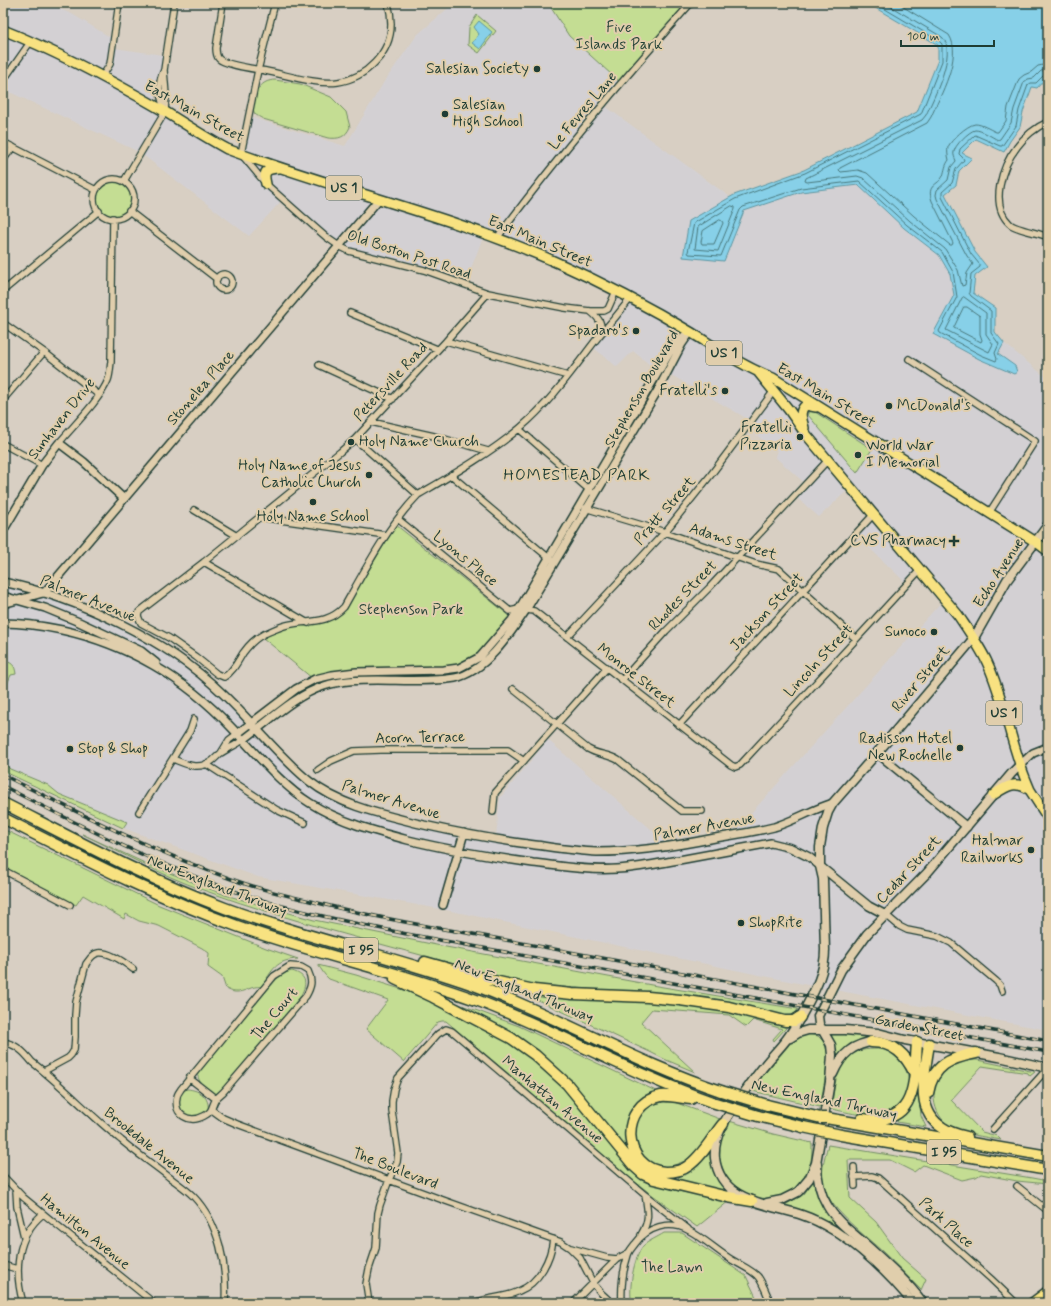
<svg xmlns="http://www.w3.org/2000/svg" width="1051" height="1306" font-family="Mynerve,sans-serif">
<rect width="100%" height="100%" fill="#d8cfc3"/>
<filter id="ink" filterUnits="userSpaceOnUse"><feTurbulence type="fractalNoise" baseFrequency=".025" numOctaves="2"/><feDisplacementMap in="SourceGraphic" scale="8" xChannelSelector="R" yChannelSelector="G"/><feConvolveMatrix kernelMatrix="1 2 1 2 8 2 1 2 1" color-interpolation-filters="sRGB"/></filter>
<g filter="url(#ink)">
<path fill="#d3d0d3" d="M3,3H45L72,14L113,39L114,48L163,55L155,103L243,153L250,117L345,146L384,82L417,35L454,3H548L569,36L623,85L605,106L730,197L689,221L724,261L744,211L801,192L858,185L904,228L939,255L950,274L954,295L933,334L979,359L1014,374L1015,366L998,354L1004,343L1048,379V528L1039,541L1048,548V1030L808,985L446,910L258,877L123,828L3,771V580L104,615L186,660L302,773L330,793L368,809L468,833L496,837L500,798L548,740L667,843L734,832L945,598L921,568L906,583L857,536L876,516L852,486L819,517L796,497L807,485L775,457L777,450L748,429L753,422L673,376L655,369L633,351L617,367L594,348L630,301L485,232L465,284L434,271L351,250L326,235L284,198L249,236L139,152L3,89Z"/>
<path fill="#c4dd93" stroke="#728d64" d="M548,3H694L623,85L569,36Z
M477,15L496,31L479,53L468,45L469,27Z
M275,80L300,84L331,97L346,112L350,127C345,138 339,139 328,138L263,119C260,117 257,116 255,114C249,104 256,87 266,82C268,81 272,80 275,80Z
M95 199a18 18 0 1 1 36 0a18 18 0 1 1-36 0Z
M812,410L872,449L857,473L808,415V412Z
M396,525L511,617C500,630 485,652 469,660C459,665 449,666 439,668L312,678L263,638L289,627L324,622L335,618L344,611Z
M3,661C12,662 15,665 16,674L11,675L3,693Z
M3,756L7,766L10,769L48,785L59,794L127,822L123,828L3,771Z
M3,829L159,905L266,948L298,959C275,960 273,970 261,987C252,985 244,993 235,992C232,992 229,990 226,989L222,977L208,967L209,953L202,948L159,926L139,921L126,914L124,919L83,895L76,905L3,868Z
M82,834L147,864L225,895L314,920L446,947L657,986L798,1009C795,1015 791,1016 784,1016L601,990L538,985L506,979C405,949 302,926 203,890C161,875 122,853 82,834Z
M318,965L356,975L407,991L445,1008L497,1035L528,1055L554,1076L633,1173L646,1182L683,1192L729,1201L697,1227L647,1191L622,1172L577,1132L446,1021H442L438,1022L404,1062L366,1029L388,1000L329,979C324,975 322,970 318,965Z
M292,971C308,976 307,984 300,997L221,1091L217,1094C208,1094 196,1081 198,1072L281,974Z
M532,993L581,999L664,1003L697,1006L743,1015L786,1026V1028L774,1041L773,1039L782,1029L753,1020L746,1027L729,1015L652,1009L641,1022L695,1072L664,1059L650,1052L531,997Z
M456,1003L519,1026L660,1093L634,1108L633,1159L590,1105L555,1066L520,1039L456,1006Z
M809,1034L818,1036L824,1042L829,1057L820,1107L752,1091L761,1078L794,1039L800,1036Z
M832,1034H848L875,1038L848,1047L838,1056L831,1038Z
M882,1049C890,1052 898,1057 903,1065C914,1081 909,1103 891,1112C876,1121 848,1112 831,1109C834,1093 835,1064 851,1054C860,1049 871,1049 882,1049Z
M969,1060H977L1035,1072L1030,1076L1028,1073L982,1066L951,1100L982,1132L997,1136L1001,1140C986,1137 959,1134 948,1125C929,1110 929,1080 949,1066C955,1062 962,1061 969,1060Z
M187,1089C200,1090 210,1097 208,1111C185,1126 167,1100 187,1089Z
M915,1096H919L921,1116L926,1127L897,1122L898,1118L910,1107Z
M663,1102H674L720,1119L698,1149L685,1161L669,1167L654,1166L641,1153L635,1140V1123L642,1112L652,1105Z
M729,1121L773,1134L812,1143C812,1149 812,1155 811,1161C810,1168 806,1175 802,1180C772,1219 715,1191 719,1144C720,1136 726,1128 729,1121Z
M828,1145L1032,1178L1048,1181V1184L1017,1181L981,1174L976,1177L962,1180L923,1165L914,1172L890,1160H848L850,1198L876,1222L902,1258L926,1279L921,1290C908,1277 897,1265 884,1253C867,1237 831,1210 824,1188C820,1173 824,1159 828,1145Z
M710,1149C712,1167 715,1177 726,1191L724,1193L678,1181L679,1176L699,1165Z
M814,1180C822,1207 827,1214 847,1233L846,1235L785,1207V1205L804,1194Z
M664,1233H682L746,1276L756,1297V1303H632C628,1290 634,1257 643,1246C648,1241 658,1237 664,1233Z"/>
<path fill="#87d0e8" stroke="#5d95a0" d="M867,3H1048V79H1045L1037,88L1032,87L1023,112L1020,127L1010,141L1004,152L976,139L962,153L972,158L959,171L956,185L945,194L975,252L987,267L975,276L973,293L995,308V332L1004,343L998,354L1015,366L1017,372L1014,374L979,359L933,334L954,295L950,274L939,255L904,228L858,185L801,192L744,211L724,261L683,257L689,221L734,195L804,170L917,112L938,60V45Z
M479,21L492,32L480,49L472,43L479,34L474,27Z"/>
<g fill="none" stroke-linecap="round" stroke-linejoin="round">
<path stroke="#49787c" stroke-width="1" d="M875,3L939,41L942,44V61L921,114L805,173L735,199L694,223L688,252L689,254L721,256L740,210L743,207L801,188L859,181L907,225L942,252L953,272L957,297L939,331L940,333L981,355L996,361L997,359L995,353L999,344L991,333V311L971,296L969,293L971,274L980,267V265L971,254L942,197V192L952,183L956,169L964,160L963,158L959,154L960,149L975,135L1000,146H1002L1016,126L1019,110L1028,85L1031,83H1036L1043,76L1048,75
M885,3L942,37C958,51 933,99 926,115L922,120L806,178L805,181L807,182L857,176L863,178L910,221L945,249L958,270L962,286L965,285L967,273L973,264L967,256L937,199L936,195L937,190L948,180L951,167L956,161C955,158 953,155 954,152C954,146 969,131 975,130C982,130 992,137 998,140L1000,139L1011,123L1014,109L1024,82L1028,79L1034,78L1041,71L1048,70
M897,3L949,35C963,56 940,96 931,117L927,123L840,168L839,170L841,172L858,170L867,173L914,216L950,245H952L953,243L932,201C926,184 938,186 943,176C945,170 945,165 949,160C948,156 947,152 948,147C951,140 967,125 975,124C982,124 989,129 996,132H998L1006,121L1008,107L1019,79L1024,75L1031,72L1038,66L1048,64
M732,206L735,207V209L718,251L695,249L698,227Z
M720,220L722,221L723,223L714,244H702L701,242L703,231Z
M964,297L986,313V334L993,344L989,352L946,330L962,298Z
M964,307H967L980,316V334L982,340L981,342L954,328Z"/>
<g stroke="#1f3d34" stroke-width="8">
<path id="minor" d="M223,3L216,48C216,52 216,56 219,59C225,65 256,69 266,71C287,75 317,85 338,82C366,78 391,53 391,24C391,17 390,10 388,3
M275,3L258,70L241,154L266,184L302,216L326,237L339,246L349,251L424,270L488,293L565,308L590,311H604L608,309L616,291
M102,77L110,64L119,3
M3,81L31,41
M164,108C159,93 157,84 164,70
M1048,122C1036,127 1024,137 1017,147C1002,166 989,205 1010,224C1015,229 1039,233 1048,237
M3,142L96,190
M3,160L13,147
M94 199a20 20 0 1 1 40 0a20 20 0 1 1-40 0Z
M124,181L165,112L166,95L164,70L174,3
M129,211L217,279
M497,238C558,156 623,79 691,3
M216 282a8 8 0 1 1 16 0a8 8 0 1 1-16 0Z
M3,291L99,211
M488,293L446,341L355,439L340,452L204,562L144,608L139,612L138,616L141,623L169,638L196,657L217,674L224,677C233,672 238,661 243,653C248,646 256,638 264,634C271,631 279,627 287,625C308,620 327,625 344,607C366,568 387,527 418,495C452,475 489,454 520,428C551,402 574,368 599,336C610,324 620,312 630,299
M590,311C600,319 603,324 600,335
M350,313L437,349
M3,323L44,352L99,395
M446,341L568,376
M909,359L1035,441L989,513
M319,365L393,399
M3,400L44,352
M371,422L434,436L488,451
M519,429L595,495
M355,439L418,495
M59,443C73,426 100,400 108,380C110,375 110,368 111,362L113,218
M3,444L42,465
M451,475L549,558L555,562
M585,508L665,532L756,564L779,569L856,639
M194,510L237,536
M259,517L386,535
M398,519L510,611L519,609L534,611L731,765L735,767L740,765L920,570
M204,562L308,623
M567,637L665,532L710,476L773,392
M622,680L666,631L709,588L828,460
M513,689L588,749C598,755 608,754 618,760L682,811H702
M679,725L873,515
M221,753L229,740L237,734
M173,759C186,764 198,771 212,761C215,759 218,755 221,753C229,748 236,745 243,740
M206,764L277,810L305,823
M318,770L331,761L354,751L381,750H508L524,761
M139,812L190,731L194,719
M493,812L495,793L607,668
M3,870L70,905
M886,915L899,926L907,930L937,936L951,943L996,981L1000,985L1002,991
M290,966L301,967L308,971C313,981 311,987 306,996L225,1090C223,1093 218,1096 216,1099C211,1106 214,1111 204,1116C189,1124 173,1115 177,1097C177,1094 180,1091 181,1089L274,976Z
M3,1042C16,1044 24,1052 32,1062C63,1086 90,1115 121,1140C136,1153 153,1164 169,1177C177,1183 186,1189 193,1196C220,1224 227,1266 225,1303
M44,1071L68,1058L71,1055L74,1050L75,1037V1015L76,1002L86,964C89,960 92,954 98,953C109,951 124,962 133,969
M189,1078L216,1099
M212,1110L223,1118L237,1124L443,1200L561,1242L570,1248L580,1258L593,1283L601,1293L612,1303
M993,1129L1048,1068
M854,1167L855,1186
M3,1176L23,1197L51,1220L154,1303
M854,1177L872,1176L878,1178L991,1279L1016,1303
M1017,1186L1048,1211
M16,1190L17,1207L24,1237
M641,1235C650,1220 648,1212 645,1195
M571,1248L607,1258L617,1259
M3,1265L17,1269
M23,1303C14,1271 16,1236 43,1214
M369,1303L366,1284L369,1269L376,1248L378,1213L380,1205L389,1180L397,1162L398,1153L392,1111V1101L394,1089L398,1078L438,1034L446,1029L452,1031L569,1130L645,1195L688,1229
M474,1303C489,1297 505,1298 519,1291C539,1283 551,1259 553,1239
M573,1303L617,1259L628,1253
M622,1303C621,1287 623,1270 628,1255C629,1251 632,1248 635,1244C647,1227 669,1220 688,1230C702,1237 714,1248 726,1256C735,1263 754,1270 759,1278C764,1286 767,1295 771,1303"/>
</g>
<g stroke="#1f3d34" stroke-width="10">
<path id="tertiary" d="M3,531L42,465L59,443L84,462L123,498
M3,582C78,598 166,639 222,693C252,721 277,755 309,781C342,807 385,815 424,825C459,833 493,839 528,844C551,847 574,851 597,852C637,852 676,846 715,838C735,835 754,832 774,827C794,821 813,809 833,803
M44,593L379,199
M3,596L45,608L79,622L141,651L156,663
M3,604L43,593
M3,623C23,623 43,626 62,630C127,644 185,678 231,727C254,751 282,786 310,803C340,822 374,831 408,840C449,850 491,857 533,863C560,866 589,871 617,869C638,868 659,863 679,860C710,854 740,849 771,843L791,848L809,857L869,906L886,915
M237,734L296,689L315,679L332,675L356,672L444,670L459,668L480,657L512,620L519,609L677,340L691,332
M243,740C268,722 295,695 324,686C342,680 360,680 378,680C401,680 433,682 455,678C485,672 510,634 526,610L658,390L682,344L689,334
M877,753L967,827
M1020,765L1033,753L1048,747
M443,905L464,833"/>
</g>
<g stroke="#1f3d34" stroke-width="11">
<path id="secondary" d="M790,1038L798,1033L808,1030H845L878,1033L905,1040L999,1057L1048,1068
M833,1074C842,1053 853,1044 876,1041
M817,1163C817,1178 819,1192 827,1205C835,1220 850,1231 863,1242C884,1261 906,1280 923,1303
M767,1203L782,1200L798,1192L809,1179L816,1163L830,1082L832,1055L831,1045L819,1024L818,1016L841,970L867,934L927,873L1012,773L1020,765
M913,1303C891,1276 864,1250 835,1231C825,1225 814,1219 802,1215C769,1204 720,1202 715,1158C713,1135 727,1117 739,1100C747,1089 755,1077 764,1066C771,1057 779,1049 786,1040C793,1031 799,1020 805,1009C815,990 825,972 825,950L823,879L820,866V847L823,828L828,812L833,803L877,753L969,644L974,638L1007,580L1048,525"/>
</g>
<g stroke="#1f3d34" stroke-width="12">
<path id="primary" d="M3,30C59,52 112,81 164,111C185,124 205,137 227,149C336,190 451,215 558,263C603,283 649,307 692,333C718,349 744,367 773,378L1036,542L1048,551
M266,184C263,171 266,169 279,168
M759,373L789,410L805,433L958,615C968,630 979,645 987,662C1004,699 1010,740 1025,778L1030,790L1048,818
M804,428C802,419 798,411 806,405L816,407
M993,795C1007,786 1014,780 1030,790
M1032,1303L1048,1291"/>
</g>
<g stroke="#1f3d34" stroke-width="13">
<path id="motorway" d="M3,803C76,840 148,879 225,908C306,938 392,956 474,985C558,1016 636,1063 721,1091
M3,818C80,857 156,897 237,926C315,954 397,971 476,1000C556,1030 631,1074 712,1102
M425,962L485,979L534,990L572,994L648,997L680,1000L729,1007L785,1021H794L800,1017
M395,979L433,997L511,1038L535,1055L567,1084L634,1166L643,1174L654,1179L728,1197L752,1201
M871,1042C894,1042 906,1055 915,1074
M929,1044C925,1071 914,1111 943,1128C950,1133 959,1135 967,1137
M928,1093C933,1065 950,1058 976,1053
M691,1099C681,1098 670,1095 661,1096C618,1104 621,1169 665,1172C673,1172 682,1171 688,1166C702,1157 713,1136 723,1124
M767,1105L821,1118
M758,1116L803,1127
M826,1118L1048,1156
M862,1119C918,1126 914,1082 917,1042
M841,1135L1048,1170"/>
</g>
<use href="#minor" stroke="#e0ceac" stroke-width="5.5"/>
<use href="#tertiary" stroke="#e0ceac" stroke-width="7"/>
<use href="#secondary" stroke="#e0ceac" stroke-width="8"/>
<use href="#primary" stroke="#f8e281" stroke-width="9"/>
<use href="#motorway" stroke="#f8e281" stroke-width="10"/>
<g stroke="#1f3d34" stroke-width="3.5">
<path id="rail" d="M3,775C79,813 154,852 234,880C259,889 284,895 310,901C364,915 418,925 473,934L1048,1041
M3,786C78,824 152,863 231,890C288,910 348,922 407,934L1048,1052"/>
</g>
<use href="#rail" stroke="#e0ceac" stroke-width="2" stroke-dasharray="6" stroke-linecap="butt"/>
<g stroke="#1f3d34" stroke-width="13" stroke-linecap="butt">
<path id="motorway-bridge" d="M721,1091L767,1105
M712,1102L758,1116
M821,1118H826
M803,1127L841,1135"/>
</g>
<use href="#motorway-bridge" stroke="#f8e281" stroke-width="10"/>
</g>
</g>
<g fill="#1f3d34" stroke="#e0ceac" stroke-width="1.5">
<circle cx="537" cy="69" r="4"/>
<circle cx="445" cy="114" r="4"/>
<circle cx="636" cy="331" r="4"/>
<circle cx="725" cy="391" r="4"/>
<circle cx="889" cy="406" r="4"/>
<circle cx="800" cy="437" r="4"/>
<circle cx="351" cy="442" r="4"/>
<circle cx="858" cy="455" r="4"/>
<circle cx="369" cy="475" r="4"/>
<circle cx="313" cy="502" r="4"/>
<path d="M952 535h4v4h4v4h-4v4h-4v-4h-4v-4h4z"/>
<circle cx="934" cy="632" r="4"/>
<circle cx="960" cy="748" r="4"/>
<circle cx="70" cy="749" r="4"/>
<circle cx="1031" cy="850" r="4"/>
<circle cx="741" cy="923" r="4"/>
</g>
<g text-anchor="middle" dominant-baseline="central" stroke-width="4" stroke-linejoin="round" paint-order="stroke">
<g fill="#e0ceac" stroke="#596858" stroke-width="1">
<rect x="326" y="176" width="36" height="24" rx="3"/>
<rect x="706" y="341" width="36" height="24" rx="3"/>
<rect x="986" y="701" width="36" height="24" rx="3"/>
<rect x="344" y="938" width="34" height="24" rx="3"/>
<rect x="927" y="1140" width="34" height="24" rx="3"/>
</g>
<g font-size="14" font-weight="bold" fill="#1f3d34">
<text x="344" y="188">US 1</text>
<text x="724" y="353">US 1</text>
<text x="1004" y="713">US 1</text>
<text x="361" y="950">I 95</text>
<text x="944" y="1152">I 95</text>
</g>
<g font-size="15" fill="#274539" stroke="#e0ceac">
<text x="619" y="28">Five<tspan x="619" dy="17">Islands Park</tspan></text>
<text x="411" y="610">Stephenson Park</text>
<text x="672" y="1268">The Lawn</text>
</g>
<g font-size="15" fill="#1f3d34" stroke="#e0ceac" text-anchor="end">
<text x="529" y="69">Salesian Society</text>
<text x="453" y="105" text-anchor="start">Salesian<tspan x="453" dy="17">High School</tspan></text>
<text x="628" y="331">Spadaro's</text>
<text x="717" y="391">Fratelli's</text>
<text x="897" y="406" text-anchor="start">McDonald's</text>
<text x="792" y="428">Fratellii<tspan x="792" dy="17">Pizzaria</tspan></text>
<text x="359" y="442" text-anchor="start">Holy Name Church</text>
<text x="866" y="446" text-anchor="start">World War<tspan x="866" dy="17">I Memorial</tspan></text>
<text x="361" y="466">Holy Name of Jesus<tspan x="361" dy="17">Catholic Church</tspan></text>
<text x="313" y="517" text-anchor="middle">Holy Name School</text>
<text x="946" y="541">CVS Pharmacy</text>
<text x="926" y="632">Sunoco</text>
<text x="952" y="739">Radisson Hotel<tspan x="952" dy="17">New Rochelle</tspan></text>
<text x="78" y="749" text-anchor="start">Stop &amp; Shop</text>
<text x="1023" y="841">Halmar<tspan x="1023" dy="17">Railworks</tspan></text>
<text x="749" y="923" text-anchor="start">ShopRite</text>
</g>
<g font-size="15" fill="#1f3d34" stroke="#e0ceac">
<text transform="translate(583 111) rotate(-50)">Le Fevres Lane</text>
<text transform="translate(194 112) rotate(29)">East Main Street</text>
<text transform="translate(540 242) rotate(23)">East Main Street</text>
<text transform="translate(409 255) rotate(18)">Old Boston Post Road</text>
<text transform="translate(391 382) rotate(-47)">Petersville Road</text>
<text transform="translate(201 388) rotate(-49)">Stonelea Place</text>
<text transform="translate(642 389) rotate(-60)">Stephenson Boulevard</text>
<text transform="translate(826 396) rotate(31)">East Main Street</text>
<text transform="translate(62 419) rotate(-52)">Sunhaven Drive</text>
<text transform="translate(665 511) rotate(-49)">Pratt Street</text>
<text transform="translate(733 542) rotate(18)">Adams Street</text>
<text transform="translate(465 559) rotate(39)">Lyons Place</text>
<text transform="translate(999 573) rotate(-57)">Echo Avenue</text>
<text transform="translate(683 596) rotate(-46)">Rhodes Street</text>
<text transform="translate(88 599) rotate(22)">Palmer Avenue</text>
<text transform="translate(767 612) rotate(-47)">Jackson Street</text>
<text transform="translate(819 661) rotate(-47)">Lincoln Street</text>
<text transform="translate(636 676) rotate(38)">Monroe Street</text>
<text transform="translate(921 679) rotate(-50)">River Street</text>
<text transform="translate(420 738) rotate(-1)">Acorn Terrace</text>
<text transform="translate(391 800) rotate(17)">Palmer Avenue</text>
<text transform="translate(704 827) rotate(-10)">Palmer Avenue</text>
<text transform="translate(909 870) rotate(-47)">Cedar Street</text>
<text transform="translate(217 886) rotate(21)">New England Thruway</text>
<text transform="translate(524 991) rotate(22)">New England Thruway</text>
<text transform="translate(275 1014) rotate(-50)">The Court</text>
<text transform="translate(919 1028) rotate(11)">Garden Street</text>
<text transform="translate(552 1100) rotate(40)">Manhattan Avenue</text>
<text transform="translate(824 1100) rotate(12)">New England Thruway</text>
<text transform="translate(149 1146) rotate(39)">Brookdale Avenue</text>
<text transform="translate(395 1169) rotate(21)">The Boulevard</text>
<text transform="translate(946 1223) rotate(42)">Park Place</text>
<text transform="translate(85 1232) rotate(39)">Hamilton Avenue</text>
</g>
<g font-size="16" letter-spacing="1" fill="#1f3d34" stroke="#e0ceac">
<text x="577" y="475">HOMESTEAD PARK</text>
</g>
</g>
<rect width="1051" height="1306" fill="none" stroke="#e0ceac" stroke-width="16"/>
<rect x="8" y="8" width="1035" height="1290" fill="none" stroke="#1f3d34" stroke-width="1.5" filter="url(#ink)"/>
<path d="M901 40v6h93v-6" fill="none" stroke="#1f3d34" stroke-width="2"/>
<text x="907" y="40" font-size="12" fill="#1f3d34" stroke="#e0ceac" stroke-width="3" paint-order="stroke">100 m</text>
</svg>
